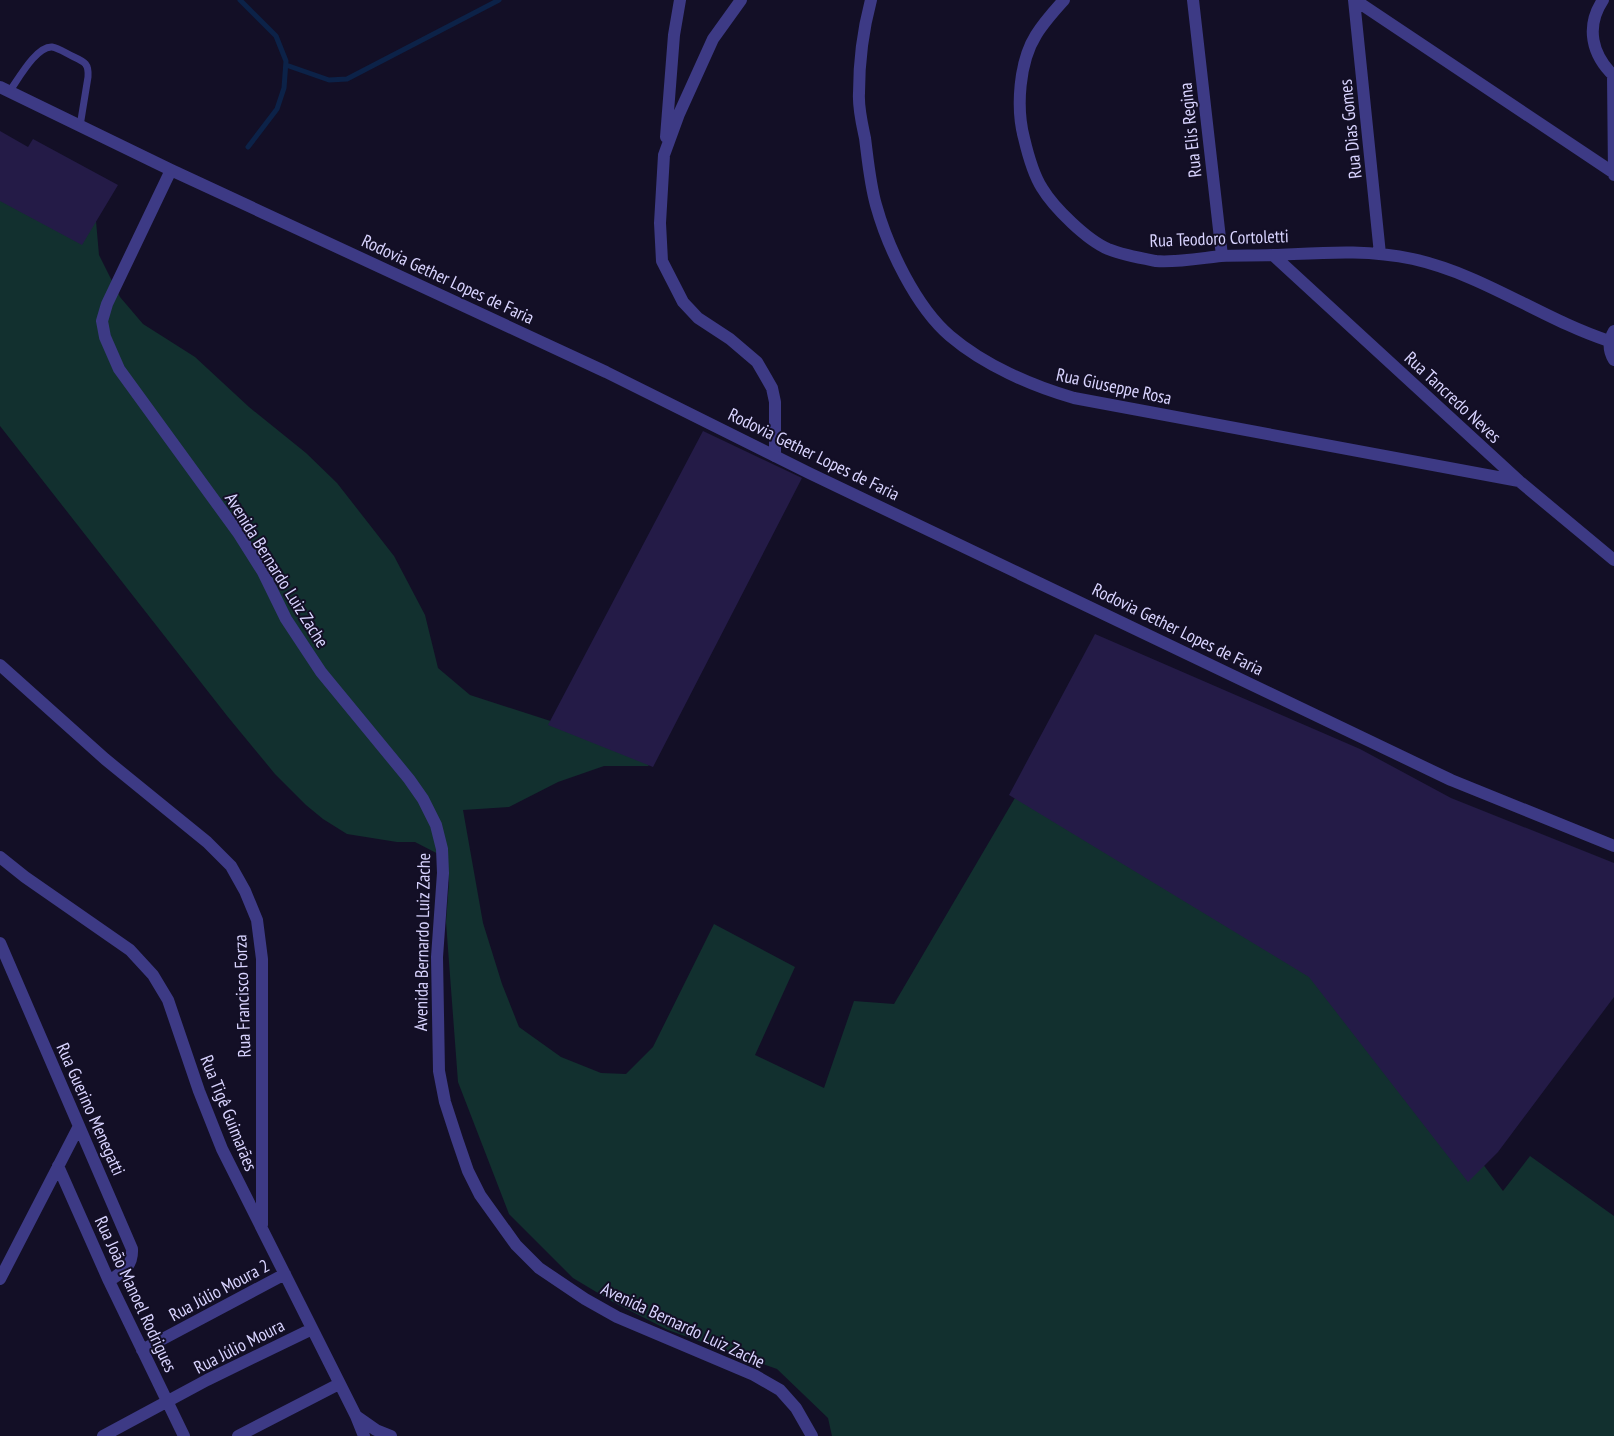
<svg xmlns="http://www.w3.org/2000/svg" width="1614" height="1436" font-family="'PT Sans Narrow',sans-serif">
<rect width="100%" height="100%" fill="#130f26"/>
<path fill="#12302f" d="M0,182L96,221L99,255L120,297L143,324L195,357L249,407L306,453L337,483L394,556L425,615L438,668L470,695L569,727L618,734L649,766H604L558,782L509,807L463,810L483,923L502,984L519,1027L561,1057L601,1073L626,1074L653,1047L714,924L795,967L755,1055L824,1088L854,1001L894,1004L1106,643L1306,928L1503,1191L1530,1156L1614,1216V1436H832L828,1418L777,1369L668,1330L613,1302L573,1278L509,1214L458,1082L446,922L449,882L446,858L415,842H397L347,834L323,819L306,805L275,774L228,717L0,426Z"/>
<g fill="none" stroke-linecap="round" stroke-linejoin="round">
<path stroke="#0c2248" stroke-width="5" d="M240,0L276,36L286,61L284,88L277,109L248,147
M286,65L329,80L347,79L499,0"/>
</g>
<path fill="#241b47" d="M0,131L28,147L33,139L118,185L82,245L0,201Z
M703,431L802,478L653,767L548,725Z
M1095,634L1360,749L1451,798L1614,863V997L1498,1152L1468,1182L1309,977L1009,795Z"/>
<g fill="none" stroke-linecap="round" stroke-linejoin="round">
<path stroke="#3d3a85" stroke-width="7" d="M9,92C18,80 36,46 52,47C59,48 67,54 74,57C85,62 89,64 88,77L80,126"/>
<path stroke="#3d3a85" stroke-width="12" d="M741,0L713,39L679,114L664,155L660,223L662,261L683,302L698,318L730,339L757,362L764,374L772,388L775,402V456
M871,0C863,30 859,62 859,93C858,108 862,124 865,138C868,161 870,184 876,205C888,248 916,307 950,336C984,365 1032,386 1074,398L1519,481
M1064,0C1054,11 1044,22 1036,35C1019,62 1016,108 1024,138C1028,155 1033,174 1042,188C1054,208 1087,240 1108,249C1123,255 1140,258 1156,261C1174,263 1202,258 1221,256C1239,255 1257,256 1274,255C1322,253 1366,249 1413,259C1484,275 1542,319 1609,341
M1193,0L1222,256
M1354,0L1380,254
M1355,0L1614,173
M1603,0C1585,27 1592,55 1614,76
M1613,76L1614,175
M666,137L674,35L680,0
M1273,255L1519,481L1614,560
M1614,331C1608,341 1608,350 1614,360
M0,665L105,759L207,842L231,866L245,891L257,920L262,959V1225
M0,857L25,877L130,950L153,975L168,1000L199,1091L222,1149L356,1416L364,1436
M0,943L132,1249C133,1267 122,1272 109,1281
M58,1166L109,1281L184,1436
M0,1279L79,1126
M142,1350L285,1274
M356,1416L376,1430L391,1436
M103,1436L207,1380L312,1329
M238,1436L339,1384"/>
<path stroke="#3d3a85" stroke-width="12" d="M0,87L171,170L606,372L809,473L1451,780L1614,846
M171,170L107,304L102,321L105,337L119,369L239,534L263,572L286,619L321,672L409,779L423,799L436,825L442,849L443,873L437,957L439,1071L445,1102L457,1139L468,1171L480,1195L516,1245L539,1268L585,1299L617,1317L754,1375L780,1390L796,1408L812,1436"/>
</g>
<g text-anchor="middle" dominant-baseline="central" stroke-width="4" stroke-linejoin="round" paint-order="stroke">
<g font-size="18" fill="#d9d4ff" stroke="#130f26">
<text transform="translate(1350 129) rotate(-96)">Rua Dias Gomes</text>
<text transform="translate(1190 130) rotate(-96)">Rua Elis Regina</text>
<text transform="translate(1219 238) rotate(-2)">Rua Teodoro Cortoletti</text>
<text transform="translate(448 279) rotate(25)">Rodovia Gether Lopes de Faria</text>
<text transform="translate(1114 386) rotate(12)">Rua Giuseppe Rosa</text>
<text transform="translate(1453 397) rotate(43)">Rua Tancredo Neves</text>
<text transform="translate(814 454) rotate(26)">Rodovia Gether Lopes de Faria</text>
<text transform="translate(277 570) rotate(58)">Avenida Bernardo Luiz Zache</text>
<text transform="translate(1178 629) rotate(26)">Rodovia Gether Lopes de Faria</text>
<text transform="translate(422 942) rotate(-89)">Avenida Bernardo Luiz Zache</text>
<text transform="translate(242 996) rotate(-92)">Rua Francisco Forza</text>
<text transform="translate(91 1109) rotate(66)">Rua Guerino Menegatti</text>
<text transform="translate(229 1113) rotate(68)">Rua Tigê Guimarães</text>
<text transform="translate(219 1290) rotate(-28)">Rua Júlio Moura 2</text>
<text transform="translate(136 1294) rotate(65)">Rua João Manoel Rodrigues</text>
<text transform="translate(683 1325) rotate(25)">Avenida Bernardo Luiz Zache</text>
<text transform="translate(239 1346) rotate(-27)">Rua Júlio Moura</text>
</g>
</g>
</svg>
